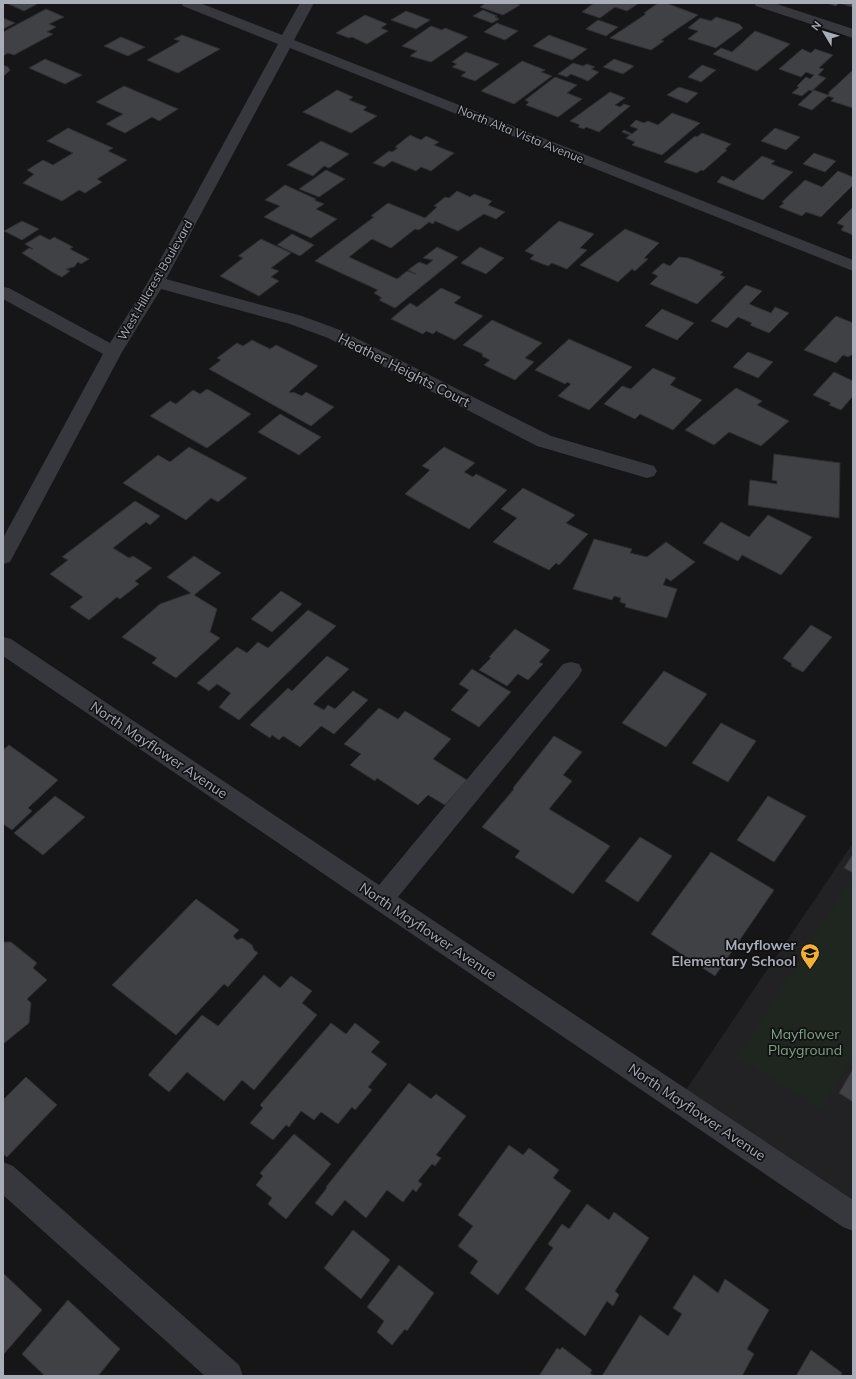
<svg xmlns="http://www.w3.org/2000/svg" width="856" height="1379" font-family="Mulish,sans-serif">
<rect width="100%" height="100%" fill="#161618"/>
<path fill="#222225" d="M853,843V1218L679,1100Z"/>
<path fill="#1e261f" d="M851,879L853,881V1057L821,1109L737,1057Z"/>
<path fill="#404145" stroke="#303034" d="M6,3H39L24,11Z
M486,3H515L520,5L503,15L480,7Z
M594,3H639L627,11L615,7L600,18L582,12Z
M658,3H666L698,15L661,40L664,41L651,50L610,38L646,14L644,13Z
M827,3H853V7L839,3L836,6Z
M46,9L64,17L49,24L56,27L47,32L53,34L14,55L8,53L3,56V32Z
M483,10L497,16L495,17L499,19L492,23L473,16Z
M406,11L430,20L416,29L391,20Z
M365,15L387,24L381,28L388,31L367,44L352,37L349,38L336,33Z
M716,17L739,24L743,28L716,48L688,39L698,31L688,28L700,18L711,21Z
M3,18L15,23L3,29Z
M598,20L618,27L606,36L586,29Z
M497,23L518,31L505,40L484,32Z
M431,26L442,30L445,28L468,37L431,62L410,56L417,51L402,46Z
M755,31L790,44L757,71L713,54L721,48L732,52Z
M182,35L220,49L178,73L147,60L180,41L174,39Z
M549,35L587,49L572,60L533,46Z
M121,37L145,47L128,56L104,46Z
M802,49L811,53L815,49L833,55L819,68L824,69L818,75L826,78L812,91L809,90L802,96L792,93L799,87L797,86L806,77L810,79L814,75L806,72L801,77L779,69Z
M466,52L499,64L475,81L461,76L466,72L452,67L457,64L452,62Z
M45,59L82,75L65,84L29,68Z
M614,59L634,66L623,74L603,67Z
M522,61L545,70L541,72L552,76L514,104L481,91Z
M573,63L583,66L587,64L595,67L591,69L599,72L588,81L571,74L567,77L558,74Z
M3,65L8,67L10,70L3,77Z
M702,65L716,70L701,82L688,77Z
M853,70V108L831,101L834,98L828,96L812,110L798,105L814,90L828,95L830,93H828Z
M555,77L577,85L567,93L582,99L558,117L526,105L529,102L525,100Z
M124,86L178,109L159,121L152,117L125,133L106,124L123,114L96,102Z
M679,87L698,93L687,103L667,95Z
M337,90L353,97L349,100L367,107L363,110L377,116L351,133L303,112Z
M610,92L625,98L615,105L620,107L624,104L630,106L599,132L586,127L584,129L578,127L580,125L570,121Z
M672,113L700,123L662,155L632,145L635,142L626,138L630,135L622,132L624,130L632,134L638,129L630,126L636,120L644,123L648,121L658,125Z
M68,128L113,148L108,151L127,160L97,179L102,182L85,193L79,190L62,201L23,183L34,174L27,170L43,160L53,165L73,153L47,141Z
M775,128L800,137L786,150L761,141Z
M702,133L731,144L725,149L727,150L703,171L701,170L697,173L664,162L695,136L697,137Z
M410,135L421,140L426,136L439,142L434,145L454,153L431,171L421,167L416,171L392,161L384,167L373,163L389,151L392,152L398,148L395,147Z
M321,141L349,154L329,168L324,166L313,176L287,165Z
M814,153L836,161L825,172L803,164Z
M762,156L775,161L771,164L793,172L763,200L717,182L722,176L734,181Z
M326,170L345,179L319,197L299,189Z
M838,171L853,177V185L821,217L806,212L802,216L779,207L784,203L782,202L805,180L822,187Z
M285,185L316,199L314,200L324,204L316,209L337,219L311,238L264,217L280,206L265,200Z
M457,191L470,197L474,194L492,201L488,205L505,212L496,219L484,214L458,231L435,221L433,224L429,222L419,230L415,229L391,248L372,239L349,257L397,279L407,271L416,274L408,270L419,262L427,265L433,260L423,258L437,247L458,257L395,308L379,300L382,298L374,293L378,290L315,261L374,217L371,216L388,203L425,218L437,207L434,206L445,197L449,198Z
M853,207V235L841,230L844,226L837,223Z
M22,221L39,229L22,240L4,231Z
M559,221L594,234L580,248L587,250L567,269L552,263L548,266L530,259L534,255L525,251Z
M625,229L659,243L644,258L648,259L635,271L632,269L618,282L580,265Z
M292,234L314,245L300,256L277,245Z
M40,235L50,240L54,237L73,247L70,249L89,259L81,264L78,262L74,267L66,269L70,271L62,277L54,273L22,253L29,248L33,249L25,244Z
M261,239L291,253L271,268L279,271L271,277L279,281L259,296L220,276L243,258L238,256Z
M480,247L504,258L486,274L461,263Z
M679,257L688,258L723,272L720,275L725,277L697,304L650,284L658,276L652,273L663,263L670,266Z
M746,285L762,291L749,304L771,313L775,307L789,313L769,333L750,325L752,323L738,317L727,328L711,321Z
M441,288L461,297L454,303L483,316L455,340L436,331L433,334L426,331L423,334L391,319L410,303L417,307Z
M662,309L694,323L677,340L645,326Z
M836,316L853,323V354L848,357L843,355L836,363L804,350Z
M492,320L542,343L525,358L534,362L515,380L484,365L490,360L482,356L483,354L463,345Z
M569,339L632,367L589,410L558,396L571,384L567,382L565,384L535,370Z
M252,340L270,349L276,345L318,366L289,392L292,393L293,392L302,396L306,392L334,407L311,426L209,369L221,360L217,358L237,343L243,346Z
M748,352L773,362L758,378L733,367Z
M653,368L676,378L670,385L702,400L673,430L640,414L635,419L604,404L622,386L631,389Z
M834,372L853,381V396L841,410L829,405L831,403L813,395Z
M736,388L762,401L757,405L789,421L761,446L729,432L714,445L685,430Z
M207,389L251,414L207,448L150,416L170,401L176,404L193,390L200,394Z
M280,414L321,437L299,455L258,432Z
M189,447L247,478L218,502L211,498L186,520L123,483L158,455L170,462Z
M444,447L475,463L464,472L473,477L476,474L507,490L469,529L405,494L430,470L422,466Z
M774,454L840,463L839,518L748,505L750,480L777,484V481L772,480Z
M523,488L575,515L566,523L588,534L559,565L556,563L549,570L493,542L517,518L501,509Z
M135,501L160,516L150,525L146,522L113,548L129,558L133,556L152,568L135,581L139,584L120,599L117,597L89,620L70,607L83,597L50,574L68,560L62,557Z
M768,515L812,537L781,575L742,555L738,561L703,543L721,522L749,537Z
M594,539L632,549L630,553L647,557L666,542L695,562L671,581L666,578L663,585L677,589L667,618L625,607L626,604L620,602L621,598L614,596L612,600L573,589Z
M194,556L221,573L194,595L217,609L210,632L220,638L176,678L152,663L157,658L122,637L160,604L191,593L167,577Z
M281,591L302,604L272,632L251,619Z
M308,610L336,626L239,720L219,707L231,693L217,684L209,691L197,683L237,647L247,653L258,642L268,648Z
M811,625L832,637L803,672L791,666L792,664L783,658Z
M515,629L550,650L539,662L543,664L528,680L518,674L507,686L479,670L491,658L489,657Z
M327,656L349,669L313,704L324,710L328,705L335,709L353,691L368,700L334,734L321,726L300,747L283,736L279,740L272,735L270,738L250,725L288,688L292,691Z
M472,669L511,692L479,727L451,710L469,690L459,684Z
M664,671L707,694L666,747L622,723Z
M379,708L398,719L405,711L451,739L433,759L467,780L445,805L428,795L418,805L377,778L375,781L350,765L361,754L344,744Z
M721,723L756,741L728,782L692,763Z
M554,736L582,752L563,775L572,781L549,809L610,846L573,894L515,857L520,851L482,827L514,789L513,788Z
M9,745L58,780L28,808L32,811L12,830L3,824V750Z
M55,796L85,817L43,855L14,833Z
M768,796L806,816L774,862L737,840Z
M640,837L672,856L638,902L605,881Z
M711,852L774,890L715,976L651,934Z
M853,854V873L844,868Z
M196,899L239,930L233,936L237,940L242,938L252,945L254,950L258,953L228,987L224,984L176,1035L112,985Z
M3,942H11L37,963L33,968L47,980L27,999L31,1003L29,1023L3,1044Z
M264,975L280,988L291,976L312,991L302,1003L317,1015L254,1090L242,1080L224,1101L187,1072L169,1092L148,1075L202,1015L218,1026Z
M331,1023L346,1034L355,1023L380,1042L371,1052L387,1064L368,1087L372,1090L355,1110L352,1107L338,1124L321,1112L314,1120L301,1111L289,1127L286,1125L273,1140L250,1123L263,1108L260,1105Z
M853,1069V1102L839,1093Z
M26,1077L57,1105L7,1157L3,1154V1100Z
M409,1083L431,1099L436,1094L466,1116L436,1155L441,1158L435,1166L432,1164L418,1181L422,1184L416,1192L413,1189L403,1202L387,1190L366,1218L345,1200L332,1216L315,1203L327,1188L326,1187Z
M294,1134L331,1164L286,1219L268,1204L272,1198L256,1185L263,1176L260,1173Z
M509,1145L523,1155L529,1148L559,1170L553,1178L571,1191L498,1295L470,1273L478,1261L458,1246L473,1226L458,1215Z
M587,1204L609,1220L614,1212L649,1238L615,1291L619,1295L613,1306L607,1301L585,1336L525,1289L553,1248L548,1244L562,1224L569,1229Z
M353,1230L390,1260L361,1299L324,1268Z
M399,1265L434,1293L407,1331L405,1329L392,1345L377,1332L384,1321L367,1307Z
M3,1273L42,1310L3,1355Z
M694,1275L718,1293L725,1279L769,1310L747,1349L754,1354L742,1376H602L640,1315L668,1336L682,1314L673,1308Z
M68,1300L120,1349L98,1376H45L22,1354Z
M562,1347L592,1370L590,1373L594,1376H539L557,1348L560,1350Z
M811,1350L842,1373L840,1376H796Z"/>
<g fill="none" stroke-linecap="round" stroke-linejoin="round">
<path fill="#37383d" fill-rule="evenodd" d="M181,3H200L282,35L300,3H314L294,40L853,260V271L290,48L166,279L302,316L340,330L551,436L654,466L657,471L654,476L647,478L537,446L328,338L290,324L161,289L122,352L10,562L3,564V538L103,354L3,299V287L9,288L110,343L148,282L278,44L183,6Z
M754,3H774L853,29V38L756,6Z
M3,637L11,639L379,885L563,664L571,662L579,664L582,670L579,676L398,897L853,1200V1231L843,1227L3,656Z
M3,1162L13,1166L239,1365L243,1376H205L3,1195Z"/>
</g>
<defs>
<g id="school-pin" transform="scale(1)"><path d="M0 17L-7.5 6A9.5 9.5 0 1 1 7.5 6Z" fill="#f2b134" stroke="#111113"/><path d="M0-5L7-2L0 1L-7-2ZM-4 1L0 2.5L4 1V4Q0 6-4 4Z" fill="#111"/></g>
</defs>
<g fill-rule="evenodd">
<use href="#school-pin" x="810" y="953"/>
</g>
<g text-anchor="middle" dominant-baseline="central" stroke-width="3.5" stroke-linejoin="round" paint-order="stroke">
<g font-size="12" fill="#a8adb8" stroke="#111113">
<text transform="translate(521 134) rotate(22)">North Alta Vista Avenue</text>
<text transform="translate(155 280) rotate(-60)">West Hillcrest Boulevard</text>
</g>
<g font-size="14" fill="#a8adb8" stroke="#111113">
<text transform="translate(404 370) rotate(27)">Heather Heights Court</text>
<text transform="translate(159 750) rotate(34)">North Mayflower Avenue</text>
<text transform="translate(428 931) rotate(34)">North Mayflower Avenue</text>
<text transform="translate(697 1112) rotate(34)">North Mayflower Avenue</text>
</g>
<g font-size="14" font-weight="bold" fill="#a8adb8" stroke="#111113" text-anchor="end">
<text x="796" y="945">Mayflower<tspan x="796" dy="16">Elementary School</tspan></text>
</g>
<g font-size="14" fill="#7fa381" stroke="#111113">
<text x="805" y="1034">Mayflower<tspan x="805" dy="16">Playground</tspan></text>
</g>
</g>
<rect width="856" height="1379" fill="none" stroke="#a8adb8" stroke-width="8"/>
<g transform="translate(824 32) rotate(308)" stroke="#111113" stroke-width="3" paint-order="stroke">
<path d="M0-3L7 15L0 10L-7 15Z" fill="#a8adb8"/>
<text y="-6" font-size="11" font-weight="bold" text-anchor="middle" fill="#a8adb8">N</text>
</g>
</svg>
